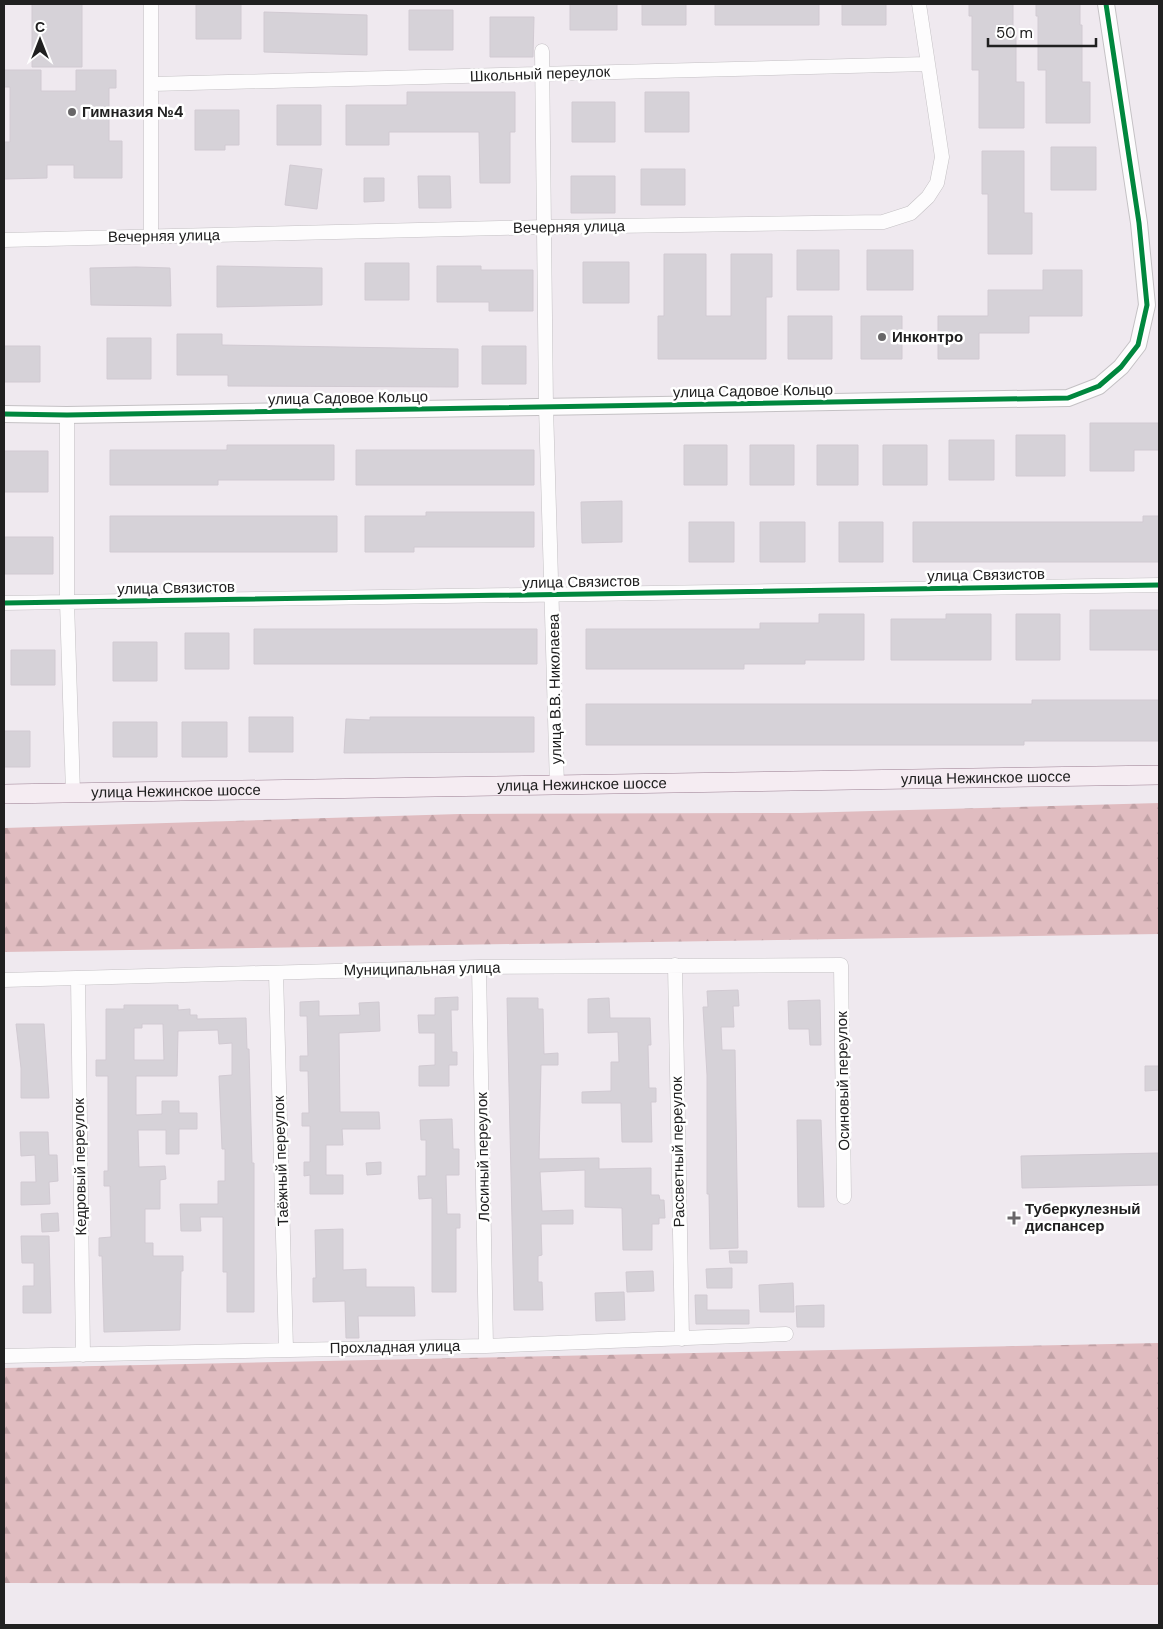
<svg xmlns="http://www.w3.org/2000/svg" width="1163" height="1629" font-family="'DM Sans',sans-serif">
<defs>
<pattern id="forest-firs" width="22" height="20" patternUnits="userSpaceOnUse" patternTransform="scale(1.25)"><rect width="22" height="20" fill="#e0bcc0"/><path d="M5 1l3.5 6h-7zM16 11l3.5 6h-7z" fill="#c0a1a5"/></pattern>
</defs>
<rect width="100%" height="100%" fill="#efe9ef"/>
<path fill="url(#forest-firs)" d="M1159,803V934L4,952V828L459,814L799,813Z
M1159,1343V1585L4,1583V1368Z"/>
<path fill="#d6d2d8" stroke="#d1cad2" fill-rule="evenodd" d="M32,4H82V67H32Z
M196,4H241V39H196Z
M570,4H617V30H570Z
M642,4H686V25H642Z
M715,4H819V25H715Z
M842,4H886V25H842Z
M969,4H1013V30H1016V82H1024V128H979V70H972V16H969Z
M1036,4H1080V25H1082V82H1090V123H1046V70H1038V16H1036Z
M409,10H453V50H409Z
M264,12L367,15V55L264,52Z
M490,17H534L533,57H490Z
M4,70H41V91H76V70H116V88H109V141H122V178H74V165H47V178L4,179V142H10V87H4Z
M407,92H515V132H510V183H480L479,132H389V145H346V105H407Z
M645,92H689V132H645Z
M572,102H615V142H572Z
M277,105H321V145H277Z
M195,110H239V145H225V150H195Z
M1051,147H1096V190H1051Z
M982,151H1024V213H1032V254H988V194H982Z
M290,165L322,169L317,209L285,205Z
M641,169H685V205H641Z
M418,176H450L451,208H419Z
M571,176H615V213H571Z
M364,178H384V201L364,202Z
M797,250H839V290H797Z
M867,250H913V290H867Z
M664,254H706V316H731V254H772V297H766V359H658V316H664Z
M583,262H629V303H583Z
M365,263H409V300H365Z
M217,266L322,268V305L217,307Z
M437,266H481V270H533V311H489V302H437Z
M136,267L170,268L171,306L91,305L90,268Z
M1043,270H1082V316H1029V333H979V359H938V316H988V290H1043Z
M788,316H832V359H788Z
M861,316H902V359H861Z
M177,334H222V345L458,349V387L228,386V375H177Z
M107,338H151V379H107Z
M4,346H40V382H4Z
M482,346H526V384H482Z
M1090,423H1159V450H1134V471H1090Z
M1016,435H1065V476H1016Z
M949,440H994V480H949Z
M227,445H334V480H218V485H110V450H227Z
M684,445H727V485H684Z
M750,445H794V485H750Z
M817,445H858V485H817Z
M883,445H927V485H883Z
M356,450H534V485H356Z
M4,451H48V492H4Z
M622,501V542L582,543L581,502Z
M426,512H534V547H414V552H365V516H426Z
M110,516H337V552H110Z
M1143,516H1159V562H913V522H1143Z
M689,522H734V562H689Z
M760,522H805V562H760Z
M839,522H883V562H839Z
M5,537H53V574H5Z
M1090,610H1159V650H1090Z
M819,614H864V660H805V664H744V669H586V629H760V623H819Z
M946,614H991V660H891V619H946Z
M1016,614H1060V660H1016Z
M254,629H537V664H254Z
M185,633H229V669H185Z
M113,642H157V681H113Z
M11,650H55V685H11Z
M1032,700H1159V741H1024V745H586V704H1032Z
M249,717H293V752H249Z
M370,717H534V752L344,753L346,719L370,720Z
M113,722H157V757H113Z
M182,722H227V757H182Z
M4,731H30V767H4Z
M738,990L739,1006H733L734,1027H721L722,1050H735L738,1248L710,1249L709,1194H707V1075L703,1007H708L707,991Z
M458,997V1010H451L452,1052H457V1065H449V1086H419V1066L435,1065V1033H419L418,1015H435V998Z
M507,998H538V1009H543L544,1054L558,1053V1065H541L539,1159L599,1158V1169L651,1168V1195H659L660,1200H664L665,1218H659V1224H652V1250H623L622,1208L585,1207V1170L540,1172L542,1211L573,1210V1224H541L542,1255L538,1256V1282H542L543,1310H514Z
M609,998L610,1018H650L651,1045H648L649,1088H656V1102H651L652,1142H622L621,1103H582V1092L611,1091V1062H619L618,1032L588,1033V999Z
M820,1000L821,1045H810L809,1029H789L788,1001Z
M319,1001V1016L360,1015L359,1003L379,1002L380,1031L339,1033L340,1112H379L380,1129H342L343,1145H326V1175H343V1194H310V1175L304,1176V1162H310V1126H302V1113H309L308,1071H300V1056H308L307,1016H300V1002Z
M124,1005H178V1010L190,1009V1015H197V1019L246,1018L247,1049H249L252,1163H254V1312H227V1272H223V1217H200L201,1231H181L180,1204H218V1181H225V1149H222L219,1076L232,1075V1043L219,1044L218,1030L178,1031L177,1076H136V1115L162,1114V1101H179V1113H197V1129H179V1154H166V1130H138L139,1167L165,1166L166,1179L160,1180V1209H145V1243H153V1256H183V1271H181L180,1330L104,1332L102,1256H99V1238L111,1237L110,1186H104V1171H108V1076H96V1060H106V1009H124ZM142,1024H163L164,1060H134V1028H142Z
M16,1024H44L49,1098H21V1068Z
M1145,1066H1159V1090L1145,1091Z
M452,1119L453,1149H459V1175H446L447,1214H460V1228H456V1292H432V1198L419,1199L418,1176H426V1140H421L420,1120Z
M797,1120H821L824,1207H798Z
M20,1132H48L49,1155H57L58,1181L49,1182L50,1204L21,1205V1182H36L35,1155L21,1156Z
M1159,1153V1185L1022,1188L1021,1156Z
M381,1162V1174L367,1175L366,1163Z
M58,1213L59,1231L42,1232L41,1214Z
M343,1229V1270L366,1269V1287H414L415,1316H358L359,1338H346L345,1301L313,1302V1278H316L315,1230Z
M21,1236H49L51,1313H23V1286H34V1263H22Z
M729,1251H747V1263H730Z
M732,1268V1288H707L706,1269Z
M653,1271L654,1291L627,1292L626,1272Z
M793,1283L794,1312H760L759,1285Z
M624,1292L625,1320L596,1321L595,1293Z
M695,1295H707V1310H749V1324H696Z
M824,1305V1327H797L796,1306Z"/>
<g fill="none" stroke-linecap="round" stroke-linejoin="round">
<g stroke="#c4c1c4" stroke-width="15">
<path id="minor" d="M151,4V236
M542,51L546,407L557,786
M153,84L927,64
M4,240L546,227L883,222L911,213L928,197L937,183L942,157L919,4
M67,415V602L73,793
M4,603L1159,585
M675,965L682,1339
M479,967L486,1346
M276,973L286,1349
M78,978L83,1355
M4,980L479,967L841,965L844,1197
M4,1356L486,1346L786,1334"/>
</g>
<g stroke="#c4c1c4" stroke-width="18">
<path id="tertiary" d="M4,414L67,415L1068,398L1099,386L1121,367L1138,345L1147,305L1139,223L1106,4"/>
</g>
<g stroke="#9b7f92" stroke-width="20">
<g id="secondary">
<path id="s1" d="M4,794L1159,775"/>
</g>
</g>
<use href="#minor" stroke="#fdfcfd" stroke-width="14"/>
<use href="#tertiary" stroke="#fdfcfd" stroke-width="16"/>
<use href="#secondary" stroke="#f5ecf2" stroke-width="19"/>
<g stroke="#fff" stroke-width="8">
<path id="cycleway" d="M4,414L67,415L1068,398L1099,386L1121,367L1138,345L1147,305L1139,223L1106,4
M4,603L1159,585"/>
</g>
<use href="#cycleway" stroke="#00873e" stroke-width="5"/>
</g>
<g fill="#686668" stroke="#fff" stroke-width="2">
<circle cx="72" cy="112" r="5"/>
<circle cx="882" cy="337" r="5"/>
<path d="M1011.5 1210.5h5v5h5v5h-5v5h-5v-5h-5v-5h5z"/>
</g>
<g text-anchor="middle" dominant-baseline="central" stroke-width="5" stroke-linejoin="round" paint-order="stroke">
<g font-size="15" fill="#202020" stroke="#fff">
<text transform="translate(540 74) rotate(-2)">Школьный переулок</text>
<text transform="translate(569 227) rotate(-1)">Вечерняя улица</text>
<text transform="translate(164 236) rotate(-1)">Вечерняя улица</text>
<text transform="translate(753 391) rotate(-1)">улица Садовое Кольцо</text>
<text transform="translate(348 398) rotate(-1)">улица Садовое Кольцо</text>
<text transform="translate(986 575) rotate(-1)">улица Связистов</text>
<text transform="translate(581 582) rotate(-1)">улица Связистов</text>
<text transform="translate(176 588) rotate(-1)">улица Связистов</text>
<text transform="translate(555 689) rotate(-91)">улица В.В. Николаева</text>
<text stroke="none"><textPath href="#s1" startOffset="982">улица Нежинское шоссе</textPath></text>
<text stroke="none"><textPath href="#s1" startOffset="578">улица Нежинское шоссе</textPath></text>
<text stroke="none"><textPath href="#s1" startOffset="172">улица Нежинское шоссе</textPath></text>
<text transform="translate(422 969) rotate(-1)">Муниципальная улица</text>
<text transform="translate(843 1081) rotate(-91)">Осиновый переулок</text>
<text transform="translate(678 1152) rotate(-91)">Рассветный переулок</text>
<text transform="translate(483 1157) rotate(-91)">Лосиный переулок</text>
<text transform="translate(281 1161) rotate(-92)">Таёжный переулок</text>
<text transform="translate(80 1167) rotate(-91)">Кедровый переулок</text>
<text transform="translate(395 1347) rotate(-1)">Прохладная улица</text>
</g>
<g font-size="15" font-weight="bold" fill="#202020" stroke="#fff" text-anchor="start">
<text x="82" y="112">Гимназия №4</text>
<text x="892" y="337">Инконтро</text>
<text x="1025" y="1209">Туберкулезный<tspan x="1025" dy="17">диспансер</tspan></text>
</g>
</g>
<rect width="1163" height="1629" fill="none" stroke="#202020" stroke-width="10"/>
<g transform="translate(40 40)" stroke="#ffffff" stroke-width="4" paint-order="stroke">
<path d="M0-4L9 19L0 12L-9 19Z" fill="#202020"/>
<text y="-8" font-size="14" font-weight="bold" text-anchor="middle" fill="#202020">С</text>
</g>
<path d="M988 38v8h108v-8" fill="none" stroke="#202020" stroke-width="2.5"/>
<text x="996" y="38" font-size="15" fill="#202020" stroke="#ffffff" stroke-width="4" paint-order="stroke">50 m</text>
</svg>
